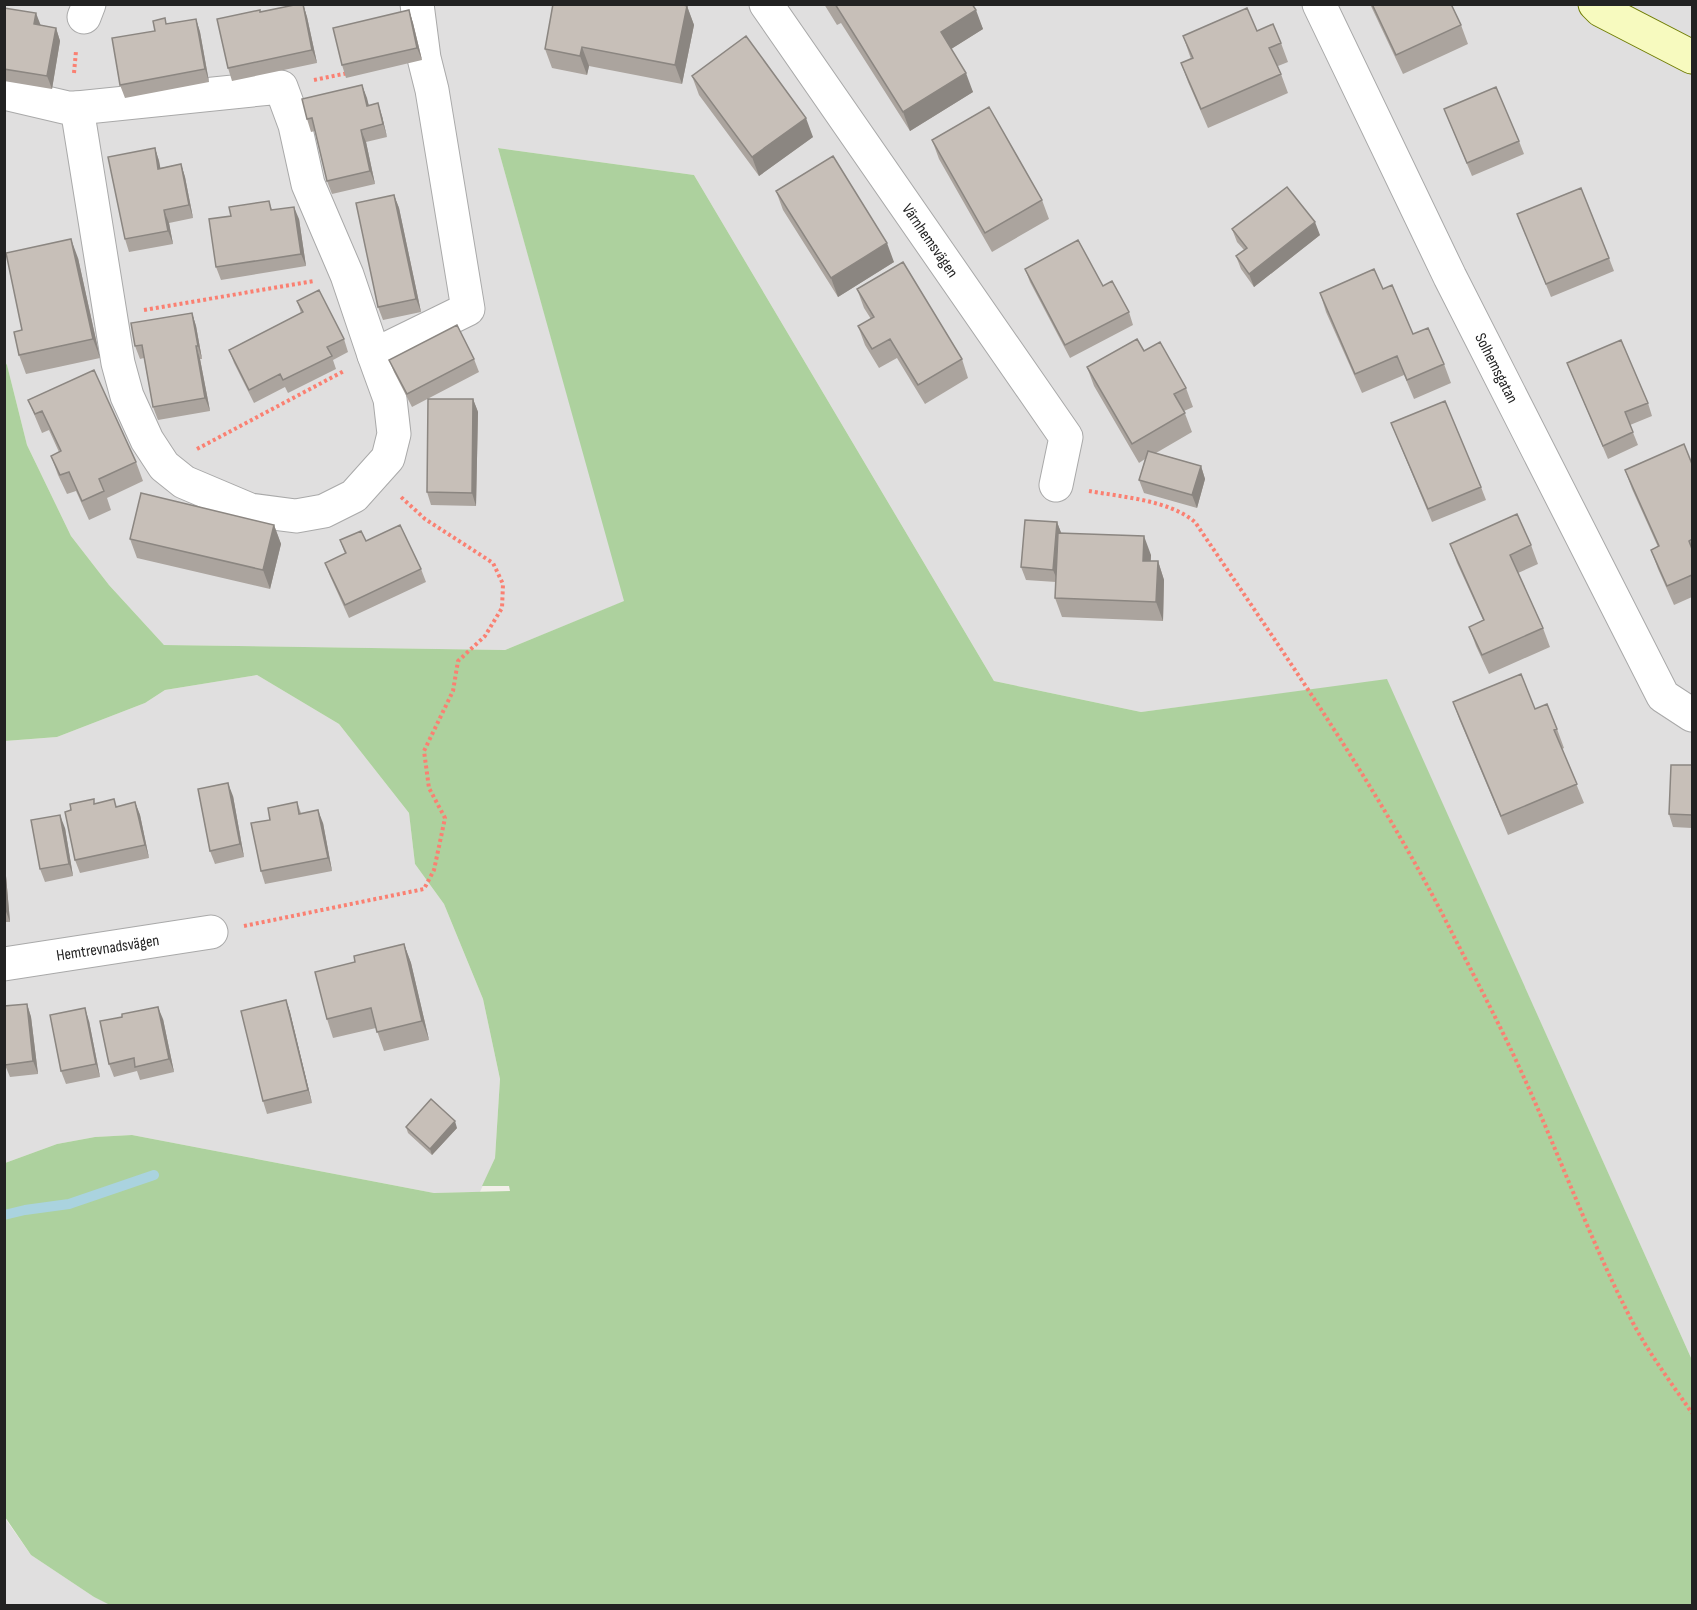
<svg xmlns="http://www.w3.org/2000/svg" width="1697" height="1610" font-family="'Sofia Sans Condensed',sans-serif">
<rect width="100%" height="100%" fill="#f2efe9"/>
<path fill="#e0dfdf" d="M5,5H1692V1360L1387,680L1141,712L994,681L694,175L498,148L625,601L505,650L164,645L109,585L71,536L27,445L7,365L5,362Z
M257,675L339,724L409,813L415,864L444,904L483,999L500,1079L495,1158L480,1192L434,1193L132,1135L95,1137L57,1144L5,1163V741L57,737L145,703L165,690Z
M4,1517L31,1555L94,1597L112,1605H5Z"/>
<path fill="#add19e" d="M498,148L694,175L994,681L1141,712L1387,679L1692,1360V1605L112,1606L94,1597L31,1555L5,1517V1163L57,1144L95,1137L132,1135L434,1193L510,1191L509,1186H482L495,1158L500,1079L483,999L444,904L415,864L409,813L339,724L257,675L165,690L145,703L57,737L5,741V362L7,365L27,445L71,536L109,585L164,645L505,650L624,601Z"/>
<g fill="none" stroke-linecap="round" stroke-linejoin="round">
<path stroke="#aad3df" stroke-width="10" d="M4,1215L25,1210L69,1204L154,1175"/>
<g stroke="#a9a9a9" stroke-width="35">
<g id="street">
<path id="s1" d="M766,4L1066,437L1056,485"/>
<path id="s2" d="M1319,4L1450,277L1663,696L1692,715"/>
<path d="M84,17L89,4"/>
<path d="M4,93L68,108H77L118,363L127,396L147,440L164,466L184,482L250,510L296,516L324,511L354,496L388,458L394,434L390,399L374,355L468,309L432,90L424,58L417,4"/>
<path d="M77,108L281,87L295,125L308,184L347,275L374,355"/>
<path id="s3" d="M4,964L211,932"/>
</g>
</g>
<g stroke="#707d05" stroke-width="35">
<path id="secondary" d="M1595,4L1601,10L1692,57"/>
</g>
<path stroke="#fa8072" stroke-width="4" stroke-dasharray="3 3" stroke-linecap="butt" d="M74,73L76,51
M314,80L348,73
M144,310L314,281
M197,449L344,371
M1089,491C1122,497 1169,500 1195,522C1284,654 1377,785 1449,927C1473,974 1498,1021 1520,1069C1559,1153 1590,1241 1633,1323C1650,1355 1672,1384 1692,1413
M244,926L424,889L434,870L445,818L429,788L424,751L453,691L458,661L485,636L502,608L503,584L493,563L425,519L401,497"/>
<use href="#street" stroke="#fff" stroke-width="33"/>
<use href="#secondary" stroke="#f7fabf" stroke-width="33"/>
</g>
<path fill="#aba49e" d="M303,4L307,17L317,63L232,81L228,68Z
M824,4H972L983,29L951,49L973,92L910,131L841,23L837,25Z
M1370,4H1451L1461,25L1468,44L1403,74Z
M687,6L694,25L682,84L589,66L587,75L552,68L545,49Z
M4,8L40,25L56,28L60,41L52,89L4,81Z
M409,10L413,23L422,60L346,78L342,65Z
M196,19L200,32L209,82L125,98L120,85L155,31L167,24Z
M1183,36L1281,43L1288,62L1278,66L1288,93L1208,128L1188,82L1181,63L1191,59Z
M692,76L813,137L759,176L699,95Z
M362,85L369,106L382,116L387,137L366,142L375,184L332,194L327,181L315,131L311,132L307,119Z
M1444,109L1519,141L1524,154L1472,176Z
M932,140L1042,200L1049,219L992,252L939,159Z
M155,148L159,161L160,168L181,164L185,177L193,218L169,223L173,244L129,252L125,239Z
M776,191L894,262L838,297L783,210Z
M394,195L399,208L421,312L383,320L378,307Z
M269,201L272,210L299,219L306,266L221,280L216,267L231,216Z
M1517,214L1609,258L1614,271L1551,297Z
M1232,229L1320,235L1254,287L1241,269L1236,256L1244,250L1237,242Z
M78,258L100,358L26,374L19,355Z
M1025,269L1129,312L1133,325L1070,358L1030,282Z
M857,289L962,359L968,378L925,404L897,358L879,368L865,345L858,326L871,319L864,308Z
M1383,289L1413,334L1444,364L1451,383L1414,399L1404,375L1362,393L1326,312L1320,293Z
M297,301L344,339L348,352L333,360L336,369L288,393L285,387L254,403L234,363L229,350L301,313Z
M192,313L196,326L202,359H200L210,411L158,420L153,407L144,358L140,359L135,346Z
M1144,351L1186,388L1193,407L1184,411L1192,432L1156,453L1201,466L1205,479L1197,508L1144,493L1139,480L1145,459L1139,463L1094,386L1087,367Z
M474,359L479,372L412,407L394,372L389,360Z
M1567,363L1648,403L1652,416L1630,425L1638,445L1608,459Z
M473,399L478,412L476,506L431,505L427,492Z
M28,400L136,462L143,481L107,498L111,510L89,520L76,491L67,494L58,475L51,456L59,452L49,430L42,433Z
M1391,423L1481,487L1486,500L1432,522Z
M1692,464V597L1674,605L1658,569L1651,550L1658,547L1632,489L1625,470Z
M1057,522L1061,533L1151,555L1150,561H1158L1164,580L1163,621L1062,617L1055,598L1056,582L1026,580L1021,567Z
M274,525L281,544L270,589L137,558L130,539Z
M340,540L366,541L421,569L426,582L349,618L330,576L325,563L345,554Z
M1450,544L1531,545L1538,564L1518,573L1543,628L1550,647L1489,674L1476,646L1469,627L1483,620L1457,563Z
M1453,702L1535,709L1557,729L1564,748L1562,749L1584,803L1508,835L1460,721Z
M1692,765V828L1673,827L1669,814Z
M233,796L244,857L215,864L210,851Z
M114,799L116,807L135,802L140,815L149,858L80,873L75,860L71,810Z
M297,802L301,813L323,823L332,871L265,884L261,871L270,820Z
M65,828L73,876L45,882L40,869Z
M4,873L6,876L10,922H4Z
M404,944L411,963L429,1040L384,1051L376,1028L333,1038L327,1019L355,962Z
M286,1000L290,1012L312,1103L267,1114L263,1101Z
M27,1004L31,1017L38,1074L10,1077L5,1065Z
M163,1019L174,1072L140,1080L137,1071L114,1077L109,1064Z
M89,1021L100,1077L66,1084L61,1071Z
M406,1127L457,1128L432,1155L408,1133Z"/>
<path fill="#8b8681" d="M303,4L307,17L317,63L312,50Z
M687,6L694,25L682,84L675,65Z
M409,10L413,23L422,60L417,48Z
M976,10L983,29L948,51L941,32Z
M36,13L41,26L34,24Z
M196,19L200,32L209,82L205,69Z
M56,28L60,41L52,89L47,76Z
M582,47L589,66L587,75L580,56Z
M966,73L973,92L910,131L903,112Z
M362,85L367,98L372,119L367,106Z
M378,103L382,116L387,137L383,124Z
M806,118L813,137L759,176L752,157Z
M361,130L366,142L375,184L370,171Z
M155,148L159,161L163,181L158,169Z
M181,164L185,177L193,218L189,205Z
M394,195L399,208L421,312L416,299Z
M294,207L299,219L306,266L301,254Z
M164,210L169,223L173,244L168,231Z
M1315,222L1320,235L1254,287L1249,274Z
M71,239L78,258L100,358L93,339Z
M887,243L894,262L838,297L831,278Z
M192,313L196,326L202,359L198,346Z
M196,346L200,359L210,411L205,398Z
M473,399L478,412L476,506L472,493Z
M1201,466L1205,479L1197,508L1192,495Z
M1057,522L1062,535L1058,582L1053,570Z
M274,525L281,544L270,589L263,570Z
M1144,536L1151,555L1150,580L1143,561Z
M1158,561L1164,580L1163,621L1156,602Z
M228,783L233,796L244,857L240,844Z
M135,802L140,815L149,858L145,845Z
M318,810L323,823L332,871L328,858Z
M60,815L65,828L73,876L69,864Z
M4,873L6,876L10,922L5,909Z
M404,944L411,963L429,1040L422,1021Z
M286,1000L290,1012L312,1103L308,1090Z
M27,1004L31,1017L38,1074L33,1061Z
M158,1007L163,1019L174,1072L169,1059Z
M85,1008L89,1021L100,1077L96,1064Z
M455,1121L457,1128L432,1155L430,1149Z"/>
<path fill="#c7bfb8" stroke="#8b8681" stroke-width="1.5" d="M299,4H303L312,50L228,68L217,19L260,10V12Z
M553,4H680L687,6L675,65L582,47L580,56L545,49Z
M835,4H972L976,10L941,32L966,73L903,112Z
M1372,4H1451L1461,25L1396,55Z
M4,8L36,13L34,24L56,28L47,76L4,69Z
M1247,8L1257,31L1273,24L1281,43L1269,48L1281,74L1201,109L1181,63L1193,58L1183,36Z
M409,10L417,48L342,65L333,28Z
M165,18L166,24L196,19L205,69L120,85L112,38L155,31L153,21Z
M746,36L806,118L752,157L692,76Z
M362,85L367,106L378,103L383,124L361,130L370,171L327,181L312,118L307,119L302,99Z
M1496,87L1519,141L1467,163L1444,109Z
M989,107L1042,200L985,233L932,140Z
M155,148L158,169L181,164L189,205L164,210L168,231L125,239L108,157Z
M833,156L887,243L831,278L776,191Z
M1287,187L1315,222L1249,274L1236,256L1247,248L1232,229Z
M1581,188L1609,258L1546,284L1517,214Z
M394,195L416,299L378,307L356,203Z
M269,201L271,210L294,207L301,254L216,267L209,219L231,216L229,207Z
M71,239L93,339L19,355L14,332L22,330L6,253Z
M1078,240L1103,286L1112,281L1129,312L1065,345L1025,269Z
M903,262L962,359L918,385L890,339L872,349L858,326L874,317L857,289Z
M1374,269L1383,289L1392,285L1413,334L1428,328L1444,364L1407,380L1397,356L1355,374L1320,293Z
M319,290L344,339L327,347L332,356L283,380L280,374L249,390L229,350L303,312L297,301Z
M192,313L198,346H196L205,398L153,407L142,345L135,346L131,323Z
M457,325L474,359L407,394L389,360Z
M1137,339L1144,351L1160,342L1186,388L1174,394L1185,413L1132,444L1087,367Z
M1621,340L1648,403L1625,412L1633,432L1603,446L1567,363Z
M94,370L136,462L99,479L104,491L82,501L69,472L60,475L51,456L61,451L42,411L35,414L28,400Z
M428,399H473L472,493L427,492Z
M1445,401L1481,487L1428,509L1391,423Z
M1684,444L1692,464V539L1689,541L1692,549V575L1667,586L1651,550L1659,546L1625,470Z
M1148,451L1201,466L1192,495L1139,480Z
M141,493L274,525L263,570L130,539Z
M1517,514L1531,545L1510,555L1543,628L1482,655L1469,627L1484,620L1450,544Z
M1025,520L1057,522L1053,570L1021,567Z
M400,525L421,569L345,605L325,563L346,553L340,540L361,531L366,541Z
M1058,533L1144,536L1143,561H1158L1156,602L1055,598Z
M1521,674L1535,709L1547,704L1557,729L1554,730L1577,784L1501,816L1453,702Z
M1671,765H1692V815L1669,814Z
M228,783L240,844L210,851L198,789Z
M94,799V804L114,799L116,807L135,802L145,845L75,860L65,812L71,810L70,804Z
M297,802L299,814L318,810L328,858L261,871L251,823L270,820L268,808Z
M60,815L69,864L40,869L31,820Z
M404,944L422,1021L377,1032L371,1008L327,1019L315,972L355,962L354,956Z
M286,1000L308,1090L263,1101L241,1011Z
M27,1004L33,1061L5,1065L4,1057V1006Z
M158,1007L169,1059L135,1067L134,1058L109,1064L100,1021L122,1017V1014Z
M85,1008L96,1064L61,1071L50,1015Z
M431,1099L455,1121L430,1149L406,1127Z"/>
<g text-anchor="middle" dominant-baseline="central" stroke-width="5" stroke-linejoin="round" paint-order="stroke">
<g font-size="16" fill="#222" stroke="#fff">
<text stroke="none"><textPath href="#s1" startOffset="288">Värnhemsvägen</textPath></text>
<text stroke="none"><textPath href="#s2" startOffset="405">Solhemsgatan</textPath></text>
<text stroke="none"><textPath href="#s3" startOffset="105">Hemtrevnadsvägen</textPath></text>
</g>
</g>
<rect width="1697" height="1610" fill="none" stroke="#222222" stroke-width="12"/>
</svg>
